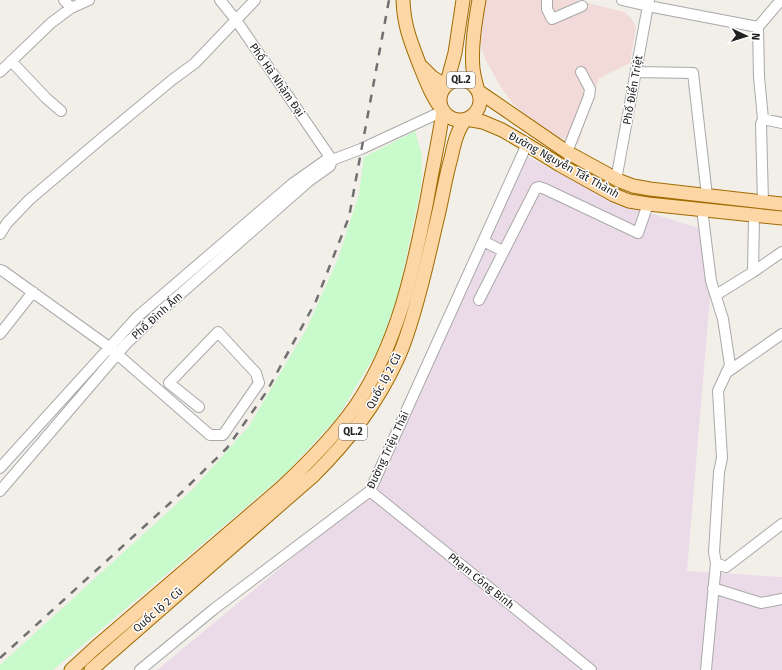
<svg xmlns="http://www.w3.org/2000/svg" width="782" height="670" font-family="'Fira Sans',sans-serif">
<rect width="100%" height="100%" fill="#f2efe9"/>
<path fill="#f2dad9" d="M485,0H576L624,12L631,18L636,27L630,63L599,78L578,144L561,138L522,113L510,100L502,89L489,66L484,56L481,46V35Z"/>
<path fill="#ebdbe8" d="M528,157L615,202L702,229L710,297L687,571L782,577V670H157L370,494Z"/>
<path fill="#c8facc" d="M415,131L422,156L421,187L398,295L378,350L337,418L286,473L53,670H0V665L193,489L249,426L306,330L338,259L359,194L364,157Z"/>
<g fill="none" stroke-linecap="round" stroke-linejoin="round">
<g stroke="#a9a9a9" stroke-width="12">
<path id="minor" d="M64,0L71,8
M220,0L236,20L332,160
M547,0V9L552,19L582,6
M622,0L648,6L758,27
M11,61L46,98L61,111
M0,72L51,23L71,8L89,0
M636,72L693,73L707,196
M763,119L782,123
M567,152L589,96L590,89L581,72
M616,180L649,0
M763,202L761,124L763,119L759,77L758,27L781,0
M703,210V217L711,281L723,319L730,365L718,391L722,458L719,472L714,552L716,563L726,567L782,524
M754,216L753,272L782,252
M0,234L7,223L29,200L102,138L172,80L195,63L255,0
M483,241L503,251
M0,270L3,271L109,347L210,435H223L259,383L256,373L218,332L169,383L199,407
M716,295L753,272
M479,300L536,188L539,187L545,189L638,233L648,204
M0,334L33,292
M726,373L782,334
M0,468L137,317L292,184L326,160H332L361,149L443,111
M0,491L126,344L153,318L309,181L330,166L332,160
M370,491L591,670
M713,588L761,603L782,599
M140,670L214,609L370,491L523,153L526,144
M706,670L716,563"/>
</g>
<g stroke="#a06b00" stroke-width="15">
<path id="major" d="M479,0C475,23 471,47 473,69C474,77 476,84 478,91L567,152L620,181L633,186L650,189L782,204
M422,67L432,77L446,86L455,53L463,0
M440 100a20 20 0 1 1 40 0a20 20 0 1 1-40 0Z
M71,670L95,648L280,489C308,463 335,436 357,404C398,342 413,271 427,200C432,170 439,140 443,111C432,97 427,83 420,66C411,42 404,27 403,0
M91,670L314,475C349,440 376,405 397,360C407,339 413,316 419,294C426,269 431,245 437,220C442,200 445,179 451,158C454,144 457,130 466,119L483,122L502,130L526,144L560,165L614,195L629,201L648,204L782,218"/>
</g>
<use href="#minor" stroke="#fff" stroke-width="10"/>
<use href="#major" stroke="#fcd6a4" stroke-width="13"/>
<path stroke="#707070" stroke-width="2.5" stroke-dasharray="8 8" stroke-linecap="butt" d="M0,658L181,493L227,448L267,391L316,301L349,217L389,0"/>
</g>
<g text-anchor="middle" dominant-baseline="central" stroke-width="3" stroke-linejoin="round" paint-order="stroke">
<g fill="#fff" stroke="#646464" stroke-width="1">
<rect x="447" y="72" width="28" height="16" rx="3"/>
<rect x="339" y="424" width="28" height="16" rx="3"/>
</g>
<g font-size="10" font-weight="bold" fill="#222">
<text x="461" y="80">QL.2</text>
<text x="353" y="432">QL.2</text>
</g>
<g font-size="11" fill="#222" stroke="#fff">
<text transform="translate(277 80) rotate(55)">Phố Hà Nhậm Đại</text>
<text transform="translate(633 90) rotate(-80)">Phố Điển Triệt</text>
<text transform="translate(564 165) rotate(29)">Đường Nguyễn Tất Thành</text>
<text transform="translate(157 316) rotate(-42)">Phố Đình Ấm</text>
<text transform="translate(384 381) rotate(-62)">Quốc lộ 2 Cũ</text>
<text transform="translate(388 450) rotate(-65)">Đường Triệu Thái</text>
<text transform="translate(481 581) rotate(39)">Phạm Công Bình</text>
<text transform="translate(158 610) rotate(-41)">Quốc lộ 2 Cũ</text>
</g>
</g>
<g transform="translate(746 36) rotate(94)" stroke="#ffffff" stroke-width="3" paint-order="stroke">
<path d="M0-3L7 15L0 10L-7 15Z" fill="#222222"/>
<text y="-6" font-size="11" font-weight="bold" text-anchor="middle" fill="#222222">N</text>
</g>
</svg>
